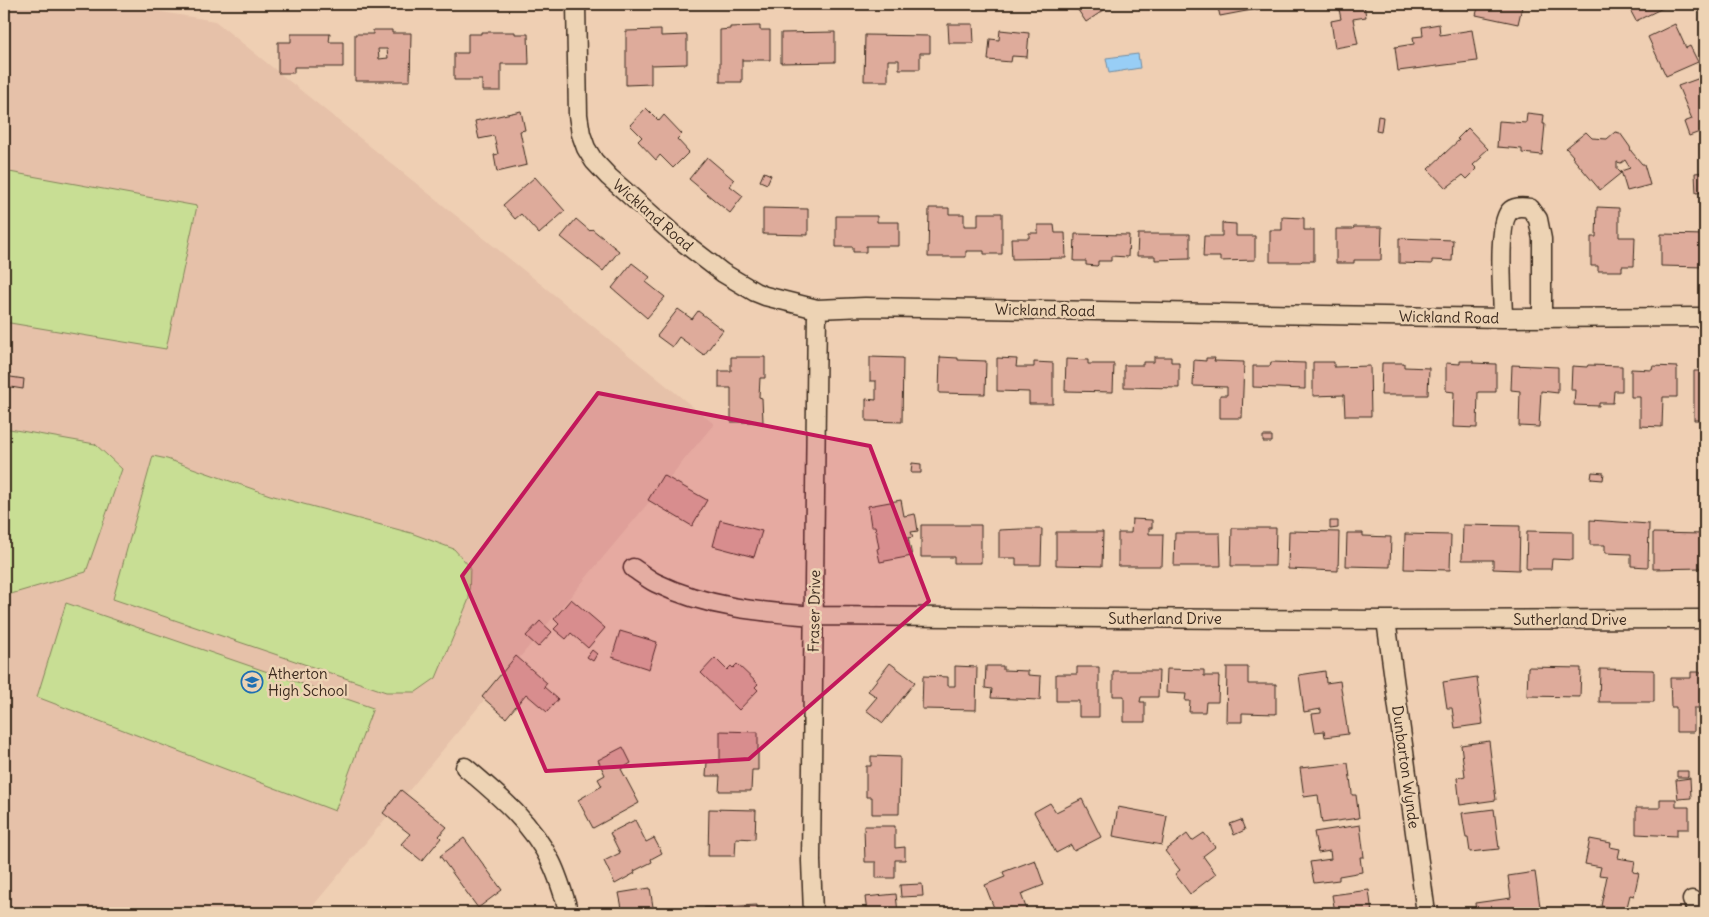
<svg xmlns="http://www.w3.org/2000/svg" width="1709" height="917" font-family="Delius,sans-serif">
<rect width="100%" height="100%" fill="#efcfb3"/>
<filter id="ink" filterUnits="userSpaceOnUse"><feTurbulence type="fractalNoise" baseFrequency=".02" numOctaves="2"/><feDisplacementMap in="SourceGraphic" scale="10" xChannelSelector="R" yChannelSelector="G"/><feConvolveMatrix kernelMatrix="1 2 1 2 8 2 1 2 1" color-interpolation-filters="sRGB"/></filter>
<g filter="url(#ink)">
<path fill="#e6c1a9" d="M4,4H114L215,21L714,424L307,913H4Z"/>
<path fill="#c8de94" stroke="#828459" d="M4,171L197,206L166,349L4,322Z
M4,428L95,444L122,469L86,572L11,594L4,592Z
M153,456L167,459L270,495L411,533L454,549L470,567L469,599L436,678L416,692H386L113,599Z
M66,603L373,708L335,811L37,697Z"/>
<path fill="#98cef6" stroke="#738ca0" d="M1138,54L1140,68L1109,73L1106,58Z"/>
<path fill="#deab9b" stroke="#3b2a1e" fill-rule="evenodd" d="M1074,4H1113L1086,22Z
M1217,4H1278V5L1220,16Z
M1338,4H1364L1366,17L1353,19L1358,44L1335,48L1331,21L1341,19Z
M1479,4H1517V5L1522,7L1518,24L1476,15Z
M1627,4H1671L1636,21Z
M948,24H973L974,43H949Z
M1439,24L1440,35L1472,30L1477,61L1398,71L1395,47L1414,44L1413,37L1423,36L1422,27Z
M1675,24L1686,48L1690,46L1698,62L1666,76L1648,37Z
M756,26H760V30H770V60H742V82H720V30L730,29V27Z
M373,30H392V33H411L410,81H355V34H373ZM378,49H387L388,58L379,59Z
M661,30V36L687,35V64L651,65V84L626,85V31Z
M1000,30L1029,33L1027,57L1012,56L1011,62L988,60L990,39L999,40Z
M481,32H515V34H528L529,64H501V91H482V80H454V53H468V34H481Z
M835,32V62L781,63V33Z
M291,34H330L329,42H343V67H294V73H278V42H291Z
M865,35L930,36V53H920V69H899V60H888V81H864Z
M1700,78L1705,93V130L1689,136L1684,122L1692,119L1678,86Z
M646,108L659,121L664,115L682,134L677,139L689,152L673,168L660,155L656,160L638,141L642,137L630,125Z
M521,111L525,130L520,131L527,165L497,172L494,155L498,154L494,136L479,139L475,121Z
M1527,113L1544,115L1543,124H1545L1542,155L1522,153V149L1497,147L1499,121L1526,123Z
M1378,116L1383,117L1381,132L1376,131Z
M1468,128L1488,149L1480,156L1482,157L1473,165L1477,169L1467,179L1463,175L1446,188L1428,169L1459,140L1457,139Z
M1586,132L1592,138L1607,139L1615,132L1620,133L1630,147L1631,151L1642,164H1644L1650,185L1627,191L1621,171L1630,168L1625,160L1621,163L1617,162V169L1621,173L1600,190L1572,157L1573,156L1566,148Z
M707,157L734,180L730,186L743,196L730,213L689,179Z
M764,172L771,175L767,184L760,181Z
M1705,172V192L1696,193L1695,173Z
M535,177L565,211L539,234L521,214L515,219L503,205Z
M1597,207L1619,208V237H1635L1634,266H1622V271H1598V266H1591V237H1596Z
M763,208L808,209V235L763,234Z
M929,208H949V214H964V226H978V213H1002V254H984V251H966V257H928Z
M836,216H877V222H899V246H866V252H853V247H836Z
M1282,217L1304,218V230H1314V261H1302L1301,262H1270V230H1282Z
M576,219L590,231L592,229L619,251L603,271L561,237Z
M1222,223L1236,224V236H1255V260L1220,261V257H1203L1204,236H1222Z
M1038,225H1054L1055,233H1065L1066,258L1012,259L1011,238H1029V233H1038Z
M1354,227H1382L1381,260H1354V263H1336V229H1353Z
M1075,234L1129,235L1128,257L1111,256V261H1098V265L1097,266L1086,265V261H1074Z
M1138,234H1190V259L1155,260V256H1137Z
M1661,234L1705,235V267L1661,266Z
M1399,238L1453,240L1452,261L1432,260V264L1399,263Z
M632,263L650,277L646,282L665,297L647,318L612,288Z
M678,309L692,319L698,311L723,330L704,355L679,337L672,347L657,336Z
M731,357H765V378H760L759,397L762,398L763,422H731V388H719V371H731Z
M870,357L903,358L902,422L866,421V399L876,400V381H870Z
M940,357L958,358V360L986,361L985,394L939,393Z
M1154,357H1171V362H1179V388L1124,387V365H1143V362H1154Z
M997,358L1017,359L1016,367H1034V362L1053,363V404H1029V392L997,391Z
M1206,358H1215L1214,361L1244,362L1242,418H1220V395H1227V387L1193,386L1194,360L1206,361Z
M1066,359L1088,360V364H1114L1113,392L1065,391Z
M1460,361H1473V363L1496,364V392H1478L1477,428L1453,427L1454,392L1446,391V363L1460,364Z
M1271,362L1305,363V389L1253,387V366H1270Z
M1313,362H1334V367L1370,366L1371,416H1345L1344,395L1313,396Z
M1382,363H1404V367L1429,368L1428,395H1381Z
M1512,365L1558,367V393L1541,391L1539,427L1519,426L1520,391L1511,390Z
M1588,365L1622,366V391H1614L1613,403H1599V406L1574,405L1575,390H1571L1572,366L1587,367Z
M1653,366L1677,367V397H1663L1662,427L1640,426V397H1631V369L1652,370Z
M1694,371H1705V420H1694Z
M4,376L24,379L23,389L4,386Z
M1263,436H1272V442H1263Z
M912,463L921,464V473H911Z
M1592,472L1604,473L1603,480L1591,479Z
M663,475L707,500L692,526L648,500Z
M901,500L904,516L915,514L916,518L918,531L911,532L913,537L908,538L912,556L880,562L877,549L879,548L875,526H871L868,506Z
M1132,519L1152,520V528H1149V534H1163L1162,566H1118V533H1131Z
M720,520L762,531L754,557L713,546Z
M1590,520L1649,524L1648,567L1631,566V554L1605,553V545H1590Z
M1330,521H1338V528L1330,529Z
M921,525H981V563H954V557H921Z
M1463,525L1520,526L1519,570L1493,569V560H1462Z
M1232,528H1276L1275,566H1231Z
M1021,529H1042L1041,565H1016V558H999V530Z
M1289,531L1339,532L1338,571L1288,569Z
M1527,531L1573,532V560L1552,559L1551,569H1526Z
M1056,532H1103L1102,566L1056,565Z
M1175,533H1220L1221,566H1174Z
M1347,533H1363V536L1391,537L1390,567L1346,566Z
M1653,533L1704,534L1703,568L1653,569Z
M1405,534L1451,535L1450,570L1404,569Z
M571,599L605,628L588,648L571,633L566,639L554,629L559,624L554,619Z
M540,621L552,632L538,647L526,636Z
M620,631L657,642L649,669L612,657Z
M592,650L597,654L593,661L587,657Z
M516,656L547,683L544,687L558,699L547,712L526,694L506,718L482,697Z
M715,658L727,670L731,666L733,668L737,664L758,684L755,687L758,690L739,710L701,673Z
M890,663L915,682L883,723L866,710L877,697L868,691Z
M955,666L977,667L976,710L922,709L923,676L948,677V686H955Z
M986,666H1003V670L1028,671V675L1041,676L1040,700L991,698L992,689L985,688Z
M1077,667H1099V717H1079V701H1056V674H1077Z
M1227,667H1248V684H1276V714L1242,713V722H1226Z
M1528,667L1581,668L1580,697L1527,696Z
M1167,669L1204,670V676H1219L1218,702H1206L1205,712H1189L1190,701H1185L1186,694L1166,693Z
M1600,669L1654,670V702H1599Z
M1113,671H1159L1158,697H1141L1140,702H1145V722H1124V696H1113Z
M1325,671L1326,683L1340,681L1348,734L1325,737L1324,731L1315,732L1312,714L1321,713V709L1304,712L1299,675Z
M1691,672H1705V708H1694V732H1676V707H1671L1670,678H1691Z
M1477,677L1483,724L1455,728L1452,708H1447L1443,682Z
M720,731L758,732V770H752L751,791H719L720,776H706L707,762H720Z
M1489,741L1496,800L1460,805L1457,778L1465,776L1461,745Z
M623,747L631,763L621,769L639,803L593,828L578,800L602,786L598,779L605,775L598,760Z
M871,756L900,757L899,814H872V797H866V766H871Z
M1348,763L1352,793V795H1356L1359,818L1322,823L1318,795L1304,797L1300,768Z
M1677,771H1688V777H1677Z
M1690,778L1691,798L1678,799L1676,780Z
M401,790L447,827L439,836L441,838L422,861L401,844L410,834L383,813Z
M1082,799L1101,837L1074,851L1071,845L1056,853L1034,812L1050,803L1056,812Z
M1660,799H1676V807H1689V829H1677V836L1636,834V808H1660Z
M1118,807L1167,816L1162,845L1113,836Z
M709,809L756,810L755,839L736,838L735,856H708Z
M1494,809L1499,849L1470,852L1468,838H1466L1462,813Z
M635,820L646,842L654,838L662,853L651,859L652,862L634,871L635,873L615,884L604,861L620,853L610,833Z
M1241,820L1245,830L1234,835L1230,824Z
M1360,825L1364,857H1360L1362,872L1339,876V880L1314,883L1310,862L1331,859L1330,851L1318,853L1314,832Z
M864,826H895V848L905,847V860H895V878H876V862H865Z
M1204,833L1215,847L1203,856L1216,874L1190,894L1175,874L1180,870L1165,851L1187,834L1192,841Z
M464,838L502,890L478,908L440,856Z
M1590,839L1611,843L1610,847L1620,849L1618,858L1635,861L1633,872L1639,873L1634,896L1630,895L1626,911L1601,906L1607,876L1599,875L1601,867L1585,864Z
M1035,860L1044,885L1021,894L1028,913H996L985,885L1005,877L1003,872Z
M1535,872L1541,913H1476L1475,903L1511,898L1508,876Z
M922,884L923,896L901,897L900,885Z
M650,888L654,913H623L619,893Z
M1369,890L1372,913H1326L1335,912L1332,895Z
M896,894L898,913H867L865,897Z
M757,905V913H705L704,908Z
M1215,908V913H1183V912Z"/>
<g fill="none" stroke-linecap="round" stroke-linejoin="round">
<g stroke="#3b2a1e" stroke-width="21">
<path id="minor" d="M576,4L578,115L581,134L586,148L594,161L609,177L679,239L723,273L755,292L765,296L817,309L865,307L1503,318L1705,317
M1503,318C1503,298 1496,221 1511,210C1516,206 1524,207 1530,208L1538,219L1542,239V317
M633,568C641,573 648,579 656,583C705,607 760,612 814,616L1386,620L1705,619
M1386,620L1426,913
M465,767C498,795 531,822 551,862C559,878 564,896 569,913
M1692,900L1698,913
M813,913L811,861L817,309"/>
</g>
<use href="#minor" stroke="#edd3b4" stroke-width="18"/>
</g>
</g>
<path fill="#c2185b" fill-opacity="0.2" stroke="#c2185b" stroke-width="4" stroke-linejoin="round" d="M598,393L870,446L929,601L749,759L546,771L462,576Z"/>
<defs>
<g id="school-ring" transform="scale(1.125)"><circle r="9.5" fill="#edd3b4" stroke="#1f6fb2" stroke-width="1.5"/><path d="M0-5L7-2L0 1L-7-2ZM-4 1L0 2.5L4 1V4Q0 6-4 4Z" fill="#1f6fb2"/></g>
</defs>
<g fill-rule="evenodd">
<use href="#school-ring" x="252" y="682"/>
</g>
<g text-anchor="middle" dominant-baseline="central" stroke-width="5" stroke-linejoin="round" paint-order="stroke">
<g font-size="15" fill="#3b2a1e" stroke="#edd3b4">
<text transform="translate(653 215) rotate(41)">Wickland Road</text>
<text transform="translate(1045 310) rotate(1)">Wickland Road</text>
<text transform="translate(1449 317) rotate(1)">Wickland Road</text>
<text transform="translate(814 611) rotate(-89)">Fraser Drive</text>
<text x="1165" y="618">Sutherland Drive</text>
<text x="1570" y="619">Sutherland Drive</text>
<text transform="translate(1406 767) rotate(82)">Dunbarton Wynde</text>
</g>
<g font-size="15" fill="#3b2a1e" stroke="#edd3b4" text-anchor="start">
<text x="268" y="673">Atherton<tspan x="268" dy="17">High School</tspan></text>
</g>
</g>
<rect width="1709" height="917" fill="none" stroke="#edd3b4" stroke-width="20"/>
<rect x="10" y="10" width="1689" height="897" fill="none" stroke="#3b2a1e" stroke-width="2" filter="url(#ink)"/>
</svg>
